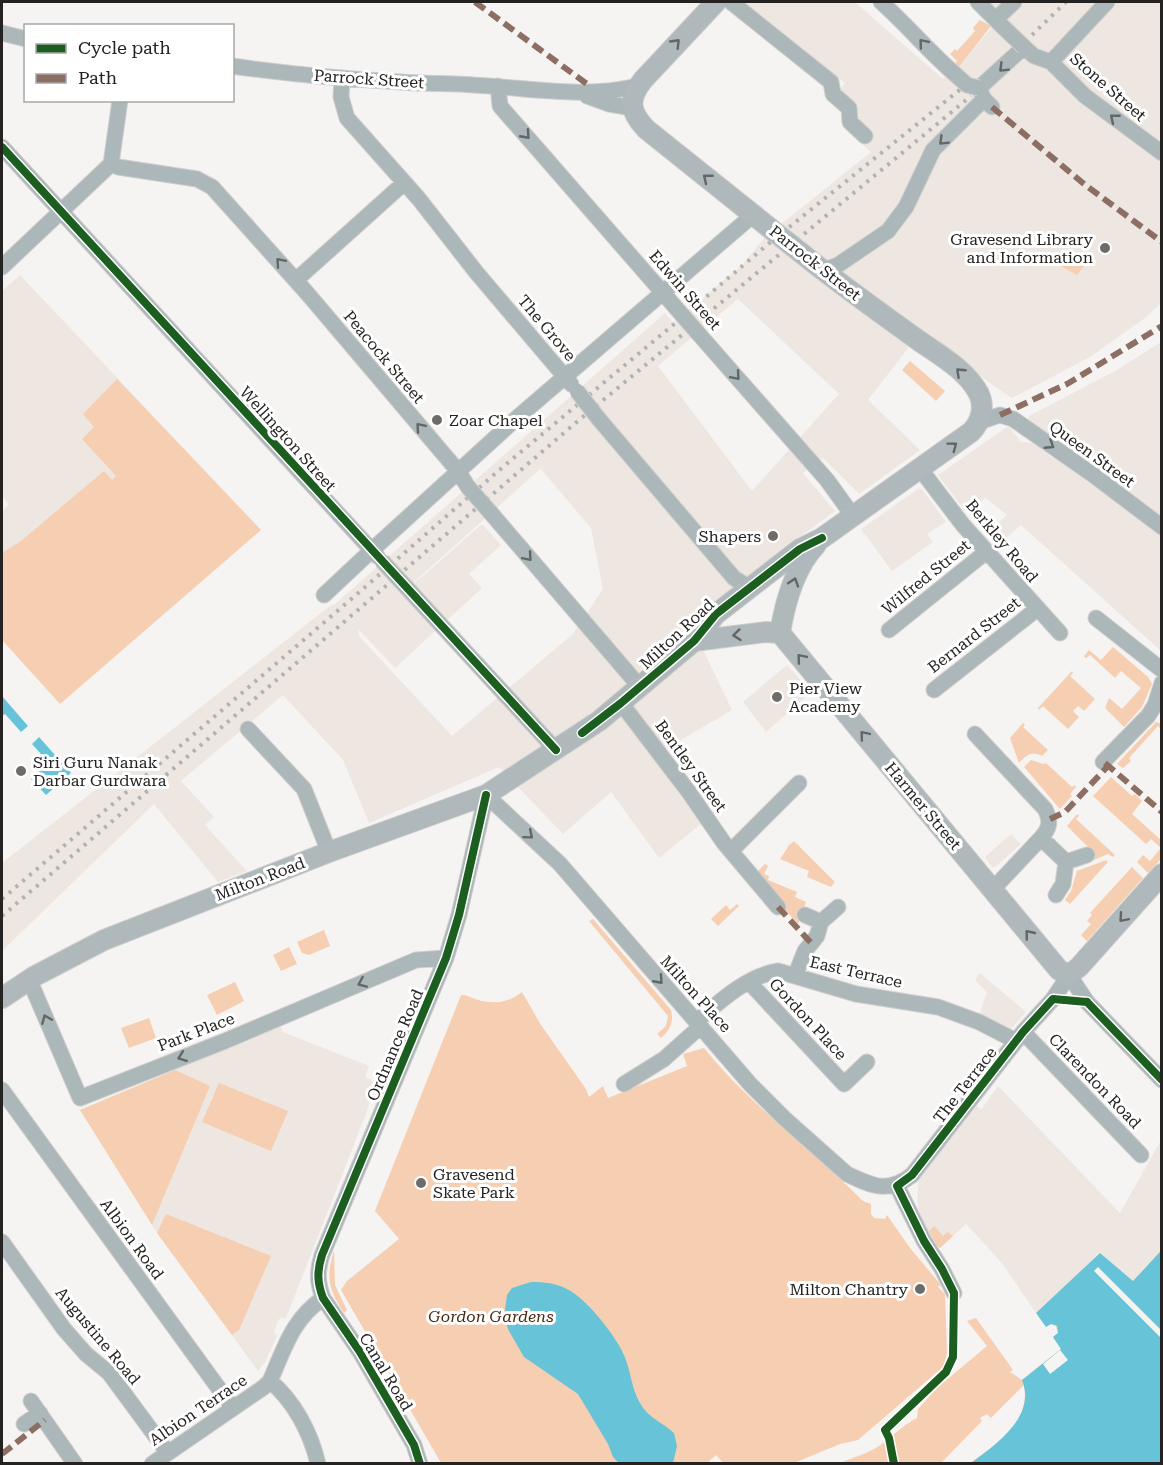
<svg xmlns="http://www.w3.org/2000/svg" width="1163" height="1465" font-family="'Roboto Serif',serif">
<rect width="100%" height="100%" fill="#f6f4f2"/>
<path fill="#ede6e1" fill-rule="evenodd" d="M740,2H855L943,79L955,64L959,67L1000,17L987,2H1161V303L1145,318L1090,357L1012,398L994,386L922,330L868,400L920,450L859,494L823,458L803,473L835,511L772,557L695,633L732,710L652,757L701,824L659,858L611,792L563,834L499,767L369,823L343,760L283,695L181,781L214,817L205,825L247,871L218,882L154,804L2,951V863L331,605L335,604L665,313L673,323L742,265L765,237L871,152L862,144L869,132L856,120V105L838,92L845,83ZM738,299L839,394L752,491L658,366ZM548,462L541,469L591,528L603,589L573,634L452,736L358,635L359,630L395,668L482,588L469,574L501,545L482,524L422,577L413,583Z
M20,275L261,530L88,680L2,639V512L9,504L2,496V291Z
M1161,342V651L1021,525L996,547L986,535L1007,515L986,498L966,512L938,475L1007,427L1010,428L1021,442L1032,443L1054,459L1063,451L1028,420L1029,416L1117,370Z
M918,489H922L946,522L927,534L933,542L892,571L861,529Z
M787,665L811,692L766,732L743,702Z
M1011,834L1021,844L995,867H992L985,857Z
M980,973L1026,1012L1011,1029L979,1016L987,992L975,980Z
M280,1026L283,1032L369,1066L365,1077L371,1079L375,1085L366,1114L286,1318H280L278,1321L274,1332L277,1336L265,1362L258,1371L157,1233L80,1110Z
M998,1086L1120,1213L1160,1142L1161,1135V1251L1133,1281L1099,1253L1061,1292L1036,1313L1001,1262L966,1224L940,1248H932L920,1217L917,1198L919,1178L977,1106L981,1110Z"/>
<path fill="#f6ceb1" d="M980,20L991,26L959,67L955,64L957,61L950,54L955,49L957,51L975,31L973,28Z
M1069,253L1085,265L1077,275L1061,266Z
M910,361L945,391L936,401L902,370Z
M117,379L261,530L60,704L2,640V553L21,541L104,471L112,480L116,476L82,439L94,427L83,414Z
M1113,647L1148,677L1152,684L1142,707L1124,727L1105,708L1109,698L1122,709L1141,688L1121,671L1115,678L1090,655L1086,658L1084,656L1089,650L1101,660Z
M1072,671L1073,673L1070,676L1095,699L1084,711L1078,706L1073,711L1079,717L1068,729L1043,706L1039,710L1038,708Z
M1156,722L1161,724V729L1158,726L1129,758L1131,761L1123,768L1117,764Z
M1023,723L1025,725L1023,727L1048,750L1042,756C1031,750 1026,756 1019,763L1010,738Z
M1031,760L1044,764L1046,763L1072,787L1075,785L1076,787L1070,794L1072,796L1060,809L1024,767Z
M1111,777L1132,796L1135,794L1142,801L1132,814L1161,840V859L1148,873L1137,862L1143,855L1150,861L1161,848L1151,839L1146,844L1093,796Z
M1077,814L1079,816L1076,819L1115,855L1113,857L1108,854L1094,860L1088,847L1067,826Z
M794,841L835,882L831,887L807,877L809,871L780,859L788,847V846Z
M1106,860L1108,862L1070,904L1065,900L1071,891L1077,871Z
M765,864L768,866L764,874L769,876L768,880L797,892L795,897L806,902L798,924L757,878V872Z
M1132,867L1143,878L1087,941L1081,935L1091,924L1087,921L1092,915L1090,913Z
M737,904L739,906L718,926L711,919L726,905L730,910Z
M593,919L671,1010C674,1022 670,1030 661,1038L657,1034L666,1026L668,1016L589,921Z
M324,930L330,946L309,955L302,953L297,942Z
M289,947L297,964L281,971L273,955Z
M235,982L244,1001L217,1015L207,995Z
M522,992L541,1025L586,1089L589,1097L603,1086L608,1098L687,1066L683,1054L704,1048C750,1105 811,1149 863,1201L871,1204V1214L874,1218L885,1219L887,1215L910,1248L941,1285L938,1287L945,1294L947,1353L944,1366L858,1440L840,1444L794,1463H723L716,1455L706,1464L441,1463L341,1290L347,1281L399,1239L375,1211L461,995C466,995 470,997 475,999C494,1005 508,1003 522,992Z
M149,1018L156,1038L129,1048L121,1028Z
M175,1070L210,1086L152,1225L80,1110Z
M219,1083L288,1111L271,1151L202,1122Z
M166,1214L271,1256L239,1330L232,1335L157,1233Z
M934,1226L943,1236L948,1232L953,1236L940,1248L936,1245L929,1231Z
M334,1250L335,1285L347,1310L344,1313C328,1288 326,1278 334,1250Z
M1161,1250V1415L970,1463C996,1445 1031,1422 1024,1385L991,1418L987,1414L980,1418L982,1421L941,1463L838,1464C851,1458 867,1454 879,1446C892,1437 903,1425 917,1418L918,1409L937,1388L987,1346L967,1321L976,1318L1013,1370L1010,1372L1022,1380L1061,1349L1053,1337L1058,1333L1056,1326L1134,1281Z"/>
<path fill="#67c3d7" d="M2,696L28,726L21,732L5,714L2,716Z
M39,737L71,773L46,795L31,779L49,763L32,744Z
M1161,1251V1463L970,1464C995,1445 1037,1417 1022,1380L1061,1349L1053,1337L1058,1333L1057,1326L1051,1324L1046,1327L1036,1313L1100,1253L1133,1281Z
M531,1282C544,1282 556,1283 567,1289C586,1298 616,1336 624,1355C631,1371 631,1388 640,1403C648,1418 662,1422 674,1433L677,1446L673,1463H619L613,1457L608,1444L578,1394L524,1357L509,1331L504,1318L507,1295L512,1288Z"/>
<path fill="#f6f4f2" d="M1098,1267L1161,1330V1338L1094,1271Z
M1060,1350L1068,1360L1050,1374L1043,1364Z"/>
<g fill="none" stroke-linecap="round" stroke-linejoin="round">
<g stroke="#d0cecd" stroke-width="17">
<path id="minor" d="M731,2L831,82L833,94L849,108L850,122L865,136
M881,2C907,25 929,52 956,75
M978,2L1001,25
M996,19L1014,2
M2,33L26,39
M1051,62L1107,2
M232,66C289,74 345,79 401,82C426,84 450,83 474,85C530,88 584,99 638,86
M342,78L341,97L347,118L419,199L476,272L571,384
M498,86L500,106L677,309
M587,96L609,104L633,108
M992,107L984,99L979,88L1024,47L1034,56L1051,62L1085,96L1162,153
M2,147L377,556
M111,164L118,167L197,179L212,187L307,293L458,471L468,487
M2,267L111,164L120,100
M824,270L838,265L888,231L906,207L933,150L984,99
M296,280L404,183
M697,332L827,480L853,516
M598,418L734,578L750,588
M979,422L1000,415L1013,419L1092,474L1162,527
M921,470L963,525L1060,633
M490,512L640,687
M407,588L556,750
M324,595L372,550L518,417L753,215
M1096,618L1162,670
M889,630L986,552
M934,690L1037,609
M621,703L688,791L724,843L778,907
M248,729L304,789L329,852
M975,734L1045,809C1051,821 1050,828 1041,838L993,889
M1103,762L1148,716L1155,705L1162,683
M486,795L560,864L750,1084L784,1118L847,1174C872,1186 888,1194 912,1175L1023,1032L1053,999L1069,975L1087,1002L1162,1080
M1041,838L1066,862L1063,884L1056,895
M731,851L799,783
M1066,862L1087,855
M805,915L821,922
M795,976L805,951L817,936L821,922L838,907
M29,979L80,1098L225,1041L416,960L446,958
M749,982L844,1084L867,1062
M697,1021C720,1001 747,976 778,971L856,994L938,1007L979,1022L1016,1041
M1023,1032L1141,1155
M624,1084L664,1059L701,1026
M2,1090L233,1408
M897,1186L924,1241L942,1269L954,1293
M2,1242L64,1329L86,1354L109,1373L168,1453
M270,1381C294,1401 311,1433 318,1464
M31,1401L75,1464
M24,1424L40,1413
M152,1464L264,1387L270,1381C285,1347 292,1320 323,1298
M420,1464L414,1445L360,1352L323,1298C317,1282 317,1271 322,1255L446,958L459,915L486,795"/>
</g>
<g stroke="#d0cecd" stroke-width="22">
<path id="major" d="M716,2L643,80C628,99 629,111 646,129L776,233
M780,633L1059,970L1069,975L1079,967L1162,874
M780,633C785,602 794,568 816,545
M694,641L766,632L780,633
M2,998L35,976L104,940L329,852L486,795L599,721L694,641L716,614L800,549L822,538L971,432C981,422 985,407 979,394C967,370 939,355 918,340C878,311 838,283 800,252"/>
</g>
<use href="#minor" stroke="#abb7b9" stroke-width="15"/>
<use href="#major" stroke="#afb8ba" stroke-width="20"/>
<path stroke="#afb3b3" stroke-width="4" stroke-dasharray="3 6" stroke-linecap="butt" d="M1032,35L1066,2
M2,899L356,595L504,466L679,320L767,245L962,88
M2,916L579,420L971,96"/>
<g stroke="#d0cecd" stroke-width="17" stroke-linecap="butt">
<path id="minor-bridge" d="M1001,25L1024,47
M956,75L967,85L979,88
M677,309L697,332
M577,391L598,418
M468,487L490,512
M382,561L407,588"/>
</g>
<g stroke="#d0cecd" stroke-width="22" stroke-linecap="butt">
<path id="major-bridge" d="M776,233L800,252"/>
</g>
<use href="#minor-bridge" stroke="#abb7b9" stroke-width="15"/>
<use href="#major-bridge" stroke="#afb8ba" stroke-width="20"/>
<path stroke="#8d6e63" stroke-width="6" stroke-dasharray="12 6" stroke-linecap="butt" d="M475,2L587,84
M992,107L1084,184L1162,242
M1000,415L1067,384L1162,326
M1105,763L1162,812
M1050,819L1065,812L1109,765
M778,907L812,944
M2,1454L45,1420"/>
<g stroke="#fff" stroke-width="11">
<path id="cycleway" d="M2,147L556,750
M582,733L621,703L694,641L716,614L800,549L822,538
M1087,1002L1162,1080
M420,1464L414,1445L360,1352L323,1298C317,1282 317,1271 322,1255L446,958L459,915L486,795
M894,1464L889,1438L885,1430L946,1372L953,1357L954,1293L942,1269L924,1241L897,1186L912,1175L1023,1032L1053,999L1087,1002"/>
</g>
<use href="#cycleway" stroke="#1b5e20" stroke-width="8"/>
</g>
<defs><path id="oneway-chevron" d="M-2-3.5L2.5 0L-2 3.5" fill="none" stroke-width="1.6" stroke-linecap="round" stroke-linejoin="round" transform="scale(1.5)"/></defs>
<g stroke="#636666">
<use href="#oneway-chevron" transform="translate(676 43) rotate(-46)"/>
<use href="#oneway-chevron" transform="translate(707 178) rotate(-141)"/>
<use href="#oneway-chevron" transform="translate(960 372) rotate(-137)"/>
<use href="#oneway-chevron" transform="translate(953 446) rotate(-37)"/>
<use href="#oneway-chevron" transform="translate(794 582) rotate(-72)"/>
<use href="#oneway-chevron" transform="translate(737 635) rotate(174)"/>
<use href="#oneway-chevron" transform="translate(801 658) rotate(-130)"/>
<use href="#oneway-chevron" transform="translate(864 735) rotate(-130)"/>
<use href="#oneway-chevron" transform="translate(1123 918) rotate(131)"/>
<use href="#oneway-chevron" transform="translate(1029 934) rotate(-129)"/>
</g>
<g stroke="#616666">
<use href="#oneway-chevron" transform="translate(923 43) rotate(-130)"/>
<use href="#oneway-chevron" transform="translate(1003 68) rotate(135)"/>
<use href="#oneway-chevron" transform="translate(1114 118) rotate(-141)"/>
<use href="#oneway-chevron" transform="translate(526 135) rotate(48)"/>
<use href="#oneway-chevron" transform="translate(943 141) rotate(135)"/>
<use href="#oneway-chevron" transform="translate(280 262) rotate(-131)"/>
<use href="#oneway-chevron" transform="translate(736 376) rotate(49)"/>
<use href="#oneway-chevron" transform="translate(420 427) rotate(-131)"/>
<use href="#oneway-chevron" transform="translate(1050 445) rotate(33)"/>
<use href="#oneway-chevron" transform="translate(528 557) rotate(49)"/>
<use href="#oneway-chevron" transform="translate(529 835) rotate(40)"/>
<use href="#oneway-chevron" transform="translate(659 980) rotate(48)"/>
<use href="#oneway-chevron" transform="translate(362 983) rotate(157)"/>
<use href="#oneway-chevron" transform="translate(46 1019) rotate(-113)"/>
<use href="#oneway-chevron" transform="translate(182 1057) rotate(159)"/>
</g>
<g fill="#6e6c6b" stroke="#fff" stroke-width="2">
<circle cx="1105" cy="248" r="6"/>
<circle cx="437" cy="420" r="6"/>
<circle cx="773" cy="536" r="6"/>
<circle cx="777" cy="697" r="6"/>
<circle cx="21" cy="771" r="6"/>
<circle cx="421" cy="1183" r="6"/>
<circle cx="920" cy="1289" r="6"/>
</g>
<g text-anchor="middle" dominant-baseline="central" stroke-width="6" stroke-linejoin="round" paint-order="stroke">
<g font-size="16" fill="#252322" stroke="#fff">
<text transform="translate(369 79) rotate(4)">Parrock Street</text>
<text transform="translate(1108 87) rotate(41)">Stone Street</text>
<text transform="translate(815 263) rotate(38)">Parrock Street</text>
<text transform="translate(685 290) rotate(49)">Edwin Street</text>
<text transform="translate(547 328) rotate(50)">The Grove</text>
<text transform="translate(384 357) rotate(50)">Peacock Street</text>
<text transform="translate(288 439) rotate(48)">Wellington Street</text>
<text transform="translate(1092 454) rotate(36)">Queen Street</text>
<text transform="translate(1002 541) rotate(50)">Berkley Road</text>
<text transform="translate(926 577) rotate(-39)">Wilfred Street</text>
<text transform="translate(677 634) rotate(-43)">Milton Road</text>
<text transform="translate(974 635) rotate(-38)">Bernard Street</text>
<text transform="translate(691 766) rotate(54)">Bentley Street</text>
<text transform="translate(923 806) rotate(50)">Harmer Street</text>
<text transform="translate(260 879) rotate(-21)">Milton Road</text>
<text transform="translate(856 972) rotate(13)">East Terrace</text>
<text transform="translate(696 994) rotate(48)">Milton Place</text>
<text transform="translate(808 1019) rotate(47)">Gordon Place</text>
<text transform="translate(196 1032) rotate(-21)">Park Place</text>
<text transform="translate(395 1045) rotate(-67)">Ordnance Road</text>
<text transform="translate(1095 1081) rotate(46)">Clarendon Road</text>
<text transform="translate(965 1085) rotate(-52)">The Terrace</text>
<text transform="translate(132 1239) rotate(54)">Albion Road</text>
<text transform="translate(98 1336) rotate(50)">Augustine Road</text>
<text transform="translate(386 1372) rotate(59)">Canal Road</text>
<text transform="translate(198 1410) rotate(-34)">Albion Terrace</text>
</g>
<g font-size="16" fill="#252322" stroke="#fff" text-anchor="start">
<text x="1093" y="239" text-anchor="end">Gravesend Library<tspan x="1093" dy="18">and Information</tspan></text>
<text x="449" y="420">Zoar Chapel</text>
<text x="761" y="536" text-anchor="end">Shapers</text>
<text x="789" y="688">Pier View<tspan x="789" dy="18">Academy</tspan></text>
<text x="33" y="762">Siri Guru Nanak<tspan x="33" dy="18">Darbar Gurdwara</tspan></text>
<text x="433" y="1174">Gravesend<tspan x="433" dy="18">Skate Park</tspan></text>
<text x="908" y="1289" text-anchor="end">Milton Chantry</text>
</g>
<g font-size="16" font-style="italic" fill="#472911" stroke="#fff">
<text x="491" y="1316">Gordon Gardens</text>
</g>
</g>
<rect width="1163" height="1465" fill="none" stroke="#252322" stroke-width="6"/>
<rect x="24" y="24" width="210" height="78" fill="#ffffff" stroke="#a8a7a7" stroke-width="1.5"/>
<rect x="36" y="44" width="30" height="9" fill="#1b5e20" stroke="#a8a7a7" stroke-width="1.5"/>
<text x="78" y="54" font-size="18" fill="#252322">Cycle path</text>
<rect x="36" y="74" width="30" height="9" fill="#8d6e63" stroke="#a8a7a7" stroke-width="1.5"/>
<text x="78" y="84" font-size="18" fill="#252322">Path</text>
</svg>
